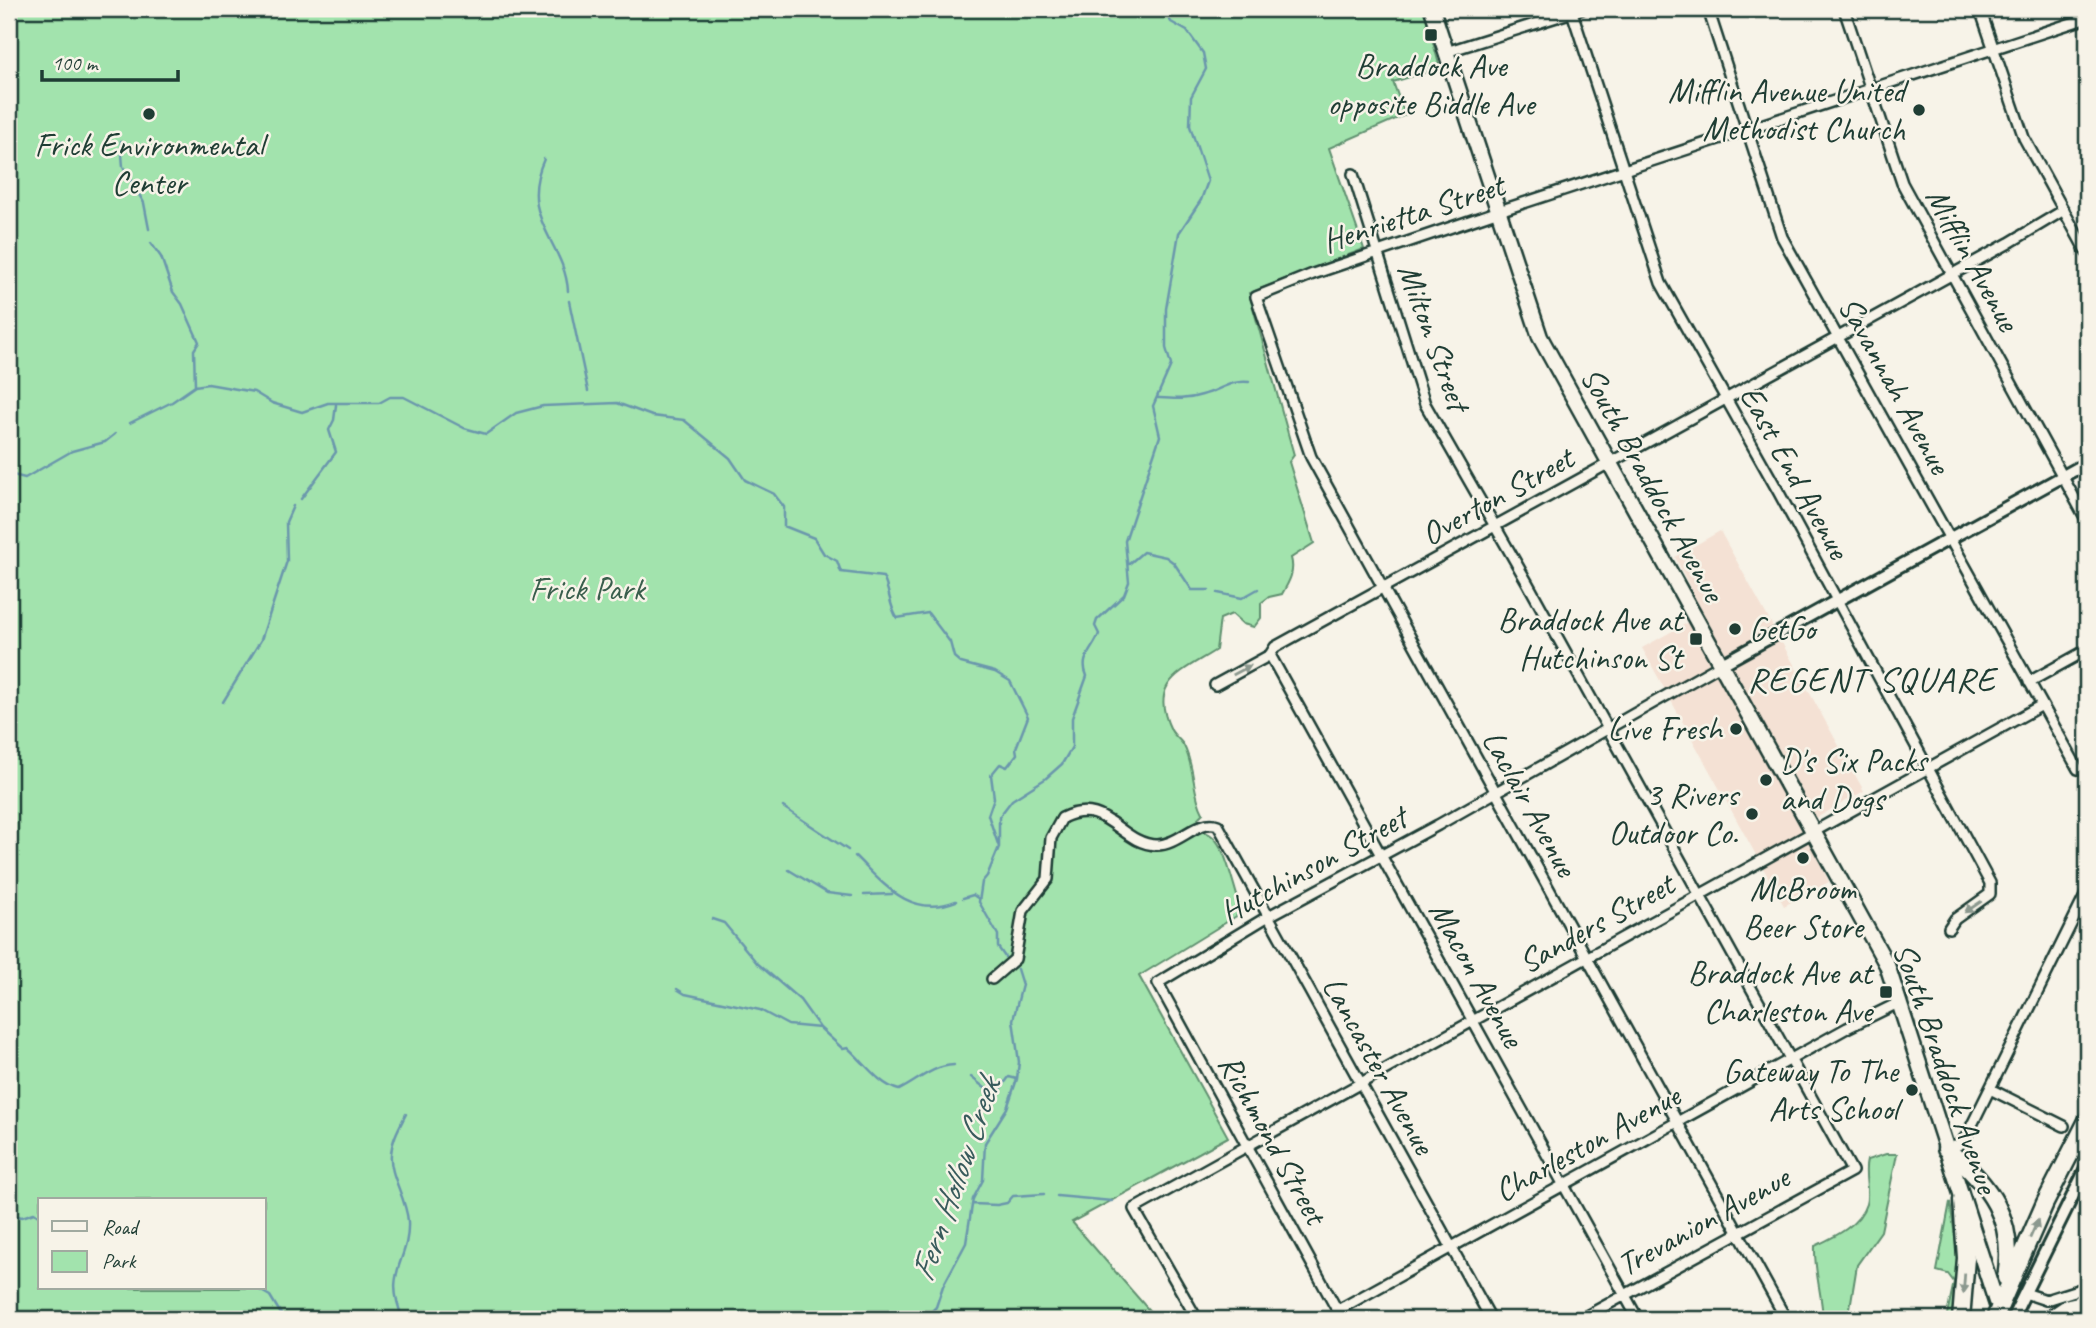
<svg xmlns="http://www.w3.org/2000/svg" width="2096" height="1328" font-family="Caveat,sans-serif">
<rect width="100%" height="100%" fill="#f7f3e8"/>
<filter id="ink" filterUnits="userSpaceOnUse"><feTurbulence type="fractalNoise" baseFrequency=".0143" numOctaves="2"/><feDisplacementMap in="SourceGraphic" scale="14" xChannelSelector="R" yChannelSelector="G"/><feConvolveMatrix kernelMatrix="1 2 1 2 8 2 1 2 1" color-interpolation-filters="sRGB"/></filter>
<g filter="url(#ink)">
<path fill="#f4e1d4" d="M1720,531L1864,791L1802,826L1829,882L1784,906L1642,648L1703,614L1675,557Z"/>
<path fill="#a2e3ad" stroke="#609070" stroke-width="2" fill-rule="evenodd" d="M9,9H1424L1440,68L1393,82L1405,115L1329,148L1364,249L1249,293L1294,455L1289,462L1314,543L1291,558C1295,572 1289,582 1282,594L1269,597L1261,603V618L1254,627L1243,624L1232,614L1220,619L1216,650C1180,673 1148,682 1171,730C1174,736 1181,740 1184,746C1195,767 1192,793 1203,813L1198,818L1204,832C1227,836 1233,893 1243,912L1139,976L1228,1137L1072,1222L1153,1315H1181L1184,1319H9V151L14,123L16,85L9,65ZM40,1200H264V1288H40Z
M1886,1154H1897L1881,1231L1857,1265L1850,1308L1860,1319H1823C1822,1294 1814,1271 1815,1246C1834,1237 1859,1226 1866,1204C1870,1191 1863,1175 1867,1160Z
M1950,1202L1960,1270L1954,1319H1946L1954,1282L1948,1274L1937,1271Z"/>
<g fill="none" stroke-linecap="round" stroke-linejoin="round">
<path stroke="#6b97ac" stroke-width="2.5" d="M121,141L123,167L144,203L149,229
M544,159C517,218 565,242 568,291
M151,243L161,257L173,292L182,304L199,342L194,350L195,386
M569,301L588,391
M1158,398C1174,399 1187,400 1202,395C1220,391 1229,380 1249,382
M130,423L172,402L195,386L208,384L254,392L272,403L302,412L328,403H379L390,397H404L464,428L486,434L516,413L543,406L617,403L652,416L684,420L730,458L745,480L774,494L784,507V526L814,538L824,554L837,561L841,572L883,577C890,591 889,605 897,618L928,613L950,642L954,657L961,663L995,672L1010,681L1028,717L1016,748L1017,754L1007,767L1000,764L991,775L994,798L988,815L999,847
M9,474L25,478L72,451L105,442L115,434
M301,499L336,452L329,430L334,420L336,405
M1129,564L1143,552L1166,557L1174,563L1192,590H1209
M1218,593L1242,598L1258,589
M223,702L261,640L287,561L286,522L293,506
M783,807L848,850
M855,856C883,883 910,919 956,901
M789,870L827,893L852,896
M864,895L892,894
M963,898L973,895L979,899
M712,919L724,923L757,963L800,1000L820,1028L843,1049L848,1048C865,1063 878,1084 899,1090C918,1081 931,1066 954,1065
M1005,957L998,947V935L979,902L982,882L987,876L999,847V817L1012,800L1045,779L1062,764L1072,747V718L1087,676C1079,658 1093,650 1099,634L1095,626L1097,620L1124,595L1129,582L1125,541L1160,436L1153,406L1171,365L1166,348V309L1179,233L1201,200L1208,181L1190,126L1191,97L1206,69L1203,53L1187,31L1171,22L1164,9
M677,989L685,994L760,1010L788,1025L820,1028
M971,1077L995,1096L1009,1077L1017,1079
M1057,1196L1112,1201
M973,1204L997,1205L1007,1203L1013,1196L1044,1194
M9,1214L22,1217L34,1213L40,1217
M256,1288L270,1296L284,1319
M403,1319C382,1270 410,1263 408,1221C406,1197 389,1175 391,1154C392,1139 400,1126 406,1114
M924,1319L936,1307L943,1286L966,1243L973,1199L983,1180L985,1143L1007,1108L1017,1079L1019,1062L1013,1020L1022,985L1017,969"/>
<g stroke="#1f3d34" stroke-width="14">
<path id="minor" d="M1571,9L1661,283L1778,491L1990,883V894L1955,919L1949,928
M1708,9L1782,237L2078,769
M1844,9L1902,183L2087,521
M1980,9L2024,138L2087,253
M1446,52L1582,9
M1353,174L1425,404L1527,582L1852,1171L1581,1319
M1270,655L1638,1319
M2029,682L2087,650
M1215,685L1270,655L1275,647L2009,243L2064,210
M992,979L1015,959L1023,911L1048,879L1051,838L1062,818C1107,796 1119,844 1157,845C1179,845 1198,818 1218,825L1491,1319
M1990,1089L2064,1126
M1946,1149L1958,1145L1966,1137L2087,892
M2025,1293L2046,1300L2087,1287
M1338,1310L1847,1028L1898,1003
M1197,1319L1134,1209L2042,705
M1342,1319L1158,983L1267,917L1438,825L1722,664
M1786,1319L1311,457L1256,297L1313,274L1499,211L2087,18"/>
</g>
<g stroke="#1f3d34" stroke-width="16">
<path id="tertiary" d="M1722,664L2087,463
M2012,1319L2087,1167"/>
</g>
<g stroke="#1f3d34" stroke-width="19">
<path id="primary" d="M1432,9L1540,337L1887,965L2000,1314"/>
</g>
<g stroke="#1f3d34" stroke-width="21">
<path id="motorway" d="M1946,1149C1990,1184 2016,1220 2006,1278
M1999,1308L2045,1203L2087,1121
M1961,1319L1966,1258L1962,1200
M2051,1319L2069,1307L2087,1303"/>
</g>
<use href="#minor" stroke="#f7f3e8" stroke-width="9"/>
<use href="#tertiary" stroke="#f7f3e8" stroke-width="10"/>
<use href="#primary" stroke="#f7f3e8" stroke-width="14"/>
<use href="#motorway" stroke="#f7f3e8" stroke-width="16"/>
<g stroke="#1f3d34" stroke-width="21" stroke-linecap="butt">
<path id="motorway-bridge" d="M1995,1319L1999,1308"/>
</g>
<use href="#motorway-bridge" stroke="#f7f3e8" stroke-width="16"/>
</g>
<defs><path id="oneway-solid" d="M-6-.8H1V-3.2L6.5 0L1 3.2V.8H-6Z" transform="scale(1.75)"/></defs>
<g fill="#8b988e">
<use href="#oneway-solid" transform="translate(1242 670) rotate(-28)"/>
<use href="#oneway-solid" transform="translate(1973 907) rotate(146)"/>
<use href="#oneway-solid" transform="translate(2034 1229) rotate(-66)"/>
<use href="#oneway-solid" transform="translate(1964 1284) rotate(94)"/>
</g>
</g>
<g fill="#1f3d34" stroke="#f7f3e8" stroke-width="2.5">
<rect x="1424" y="28" width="14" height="14" rx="3.5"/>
<circle cx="1919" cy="110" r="7"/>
<circle cx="149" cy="114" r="7"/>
<circle cx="1735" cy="629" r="7"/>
<rect x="1689" y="632" width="14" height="14" rx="3.5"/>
<circle cx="1736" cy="729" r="7"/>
<circle cx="1766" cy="780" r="7"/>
<circle cx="1752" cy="814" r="7"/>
<circle cx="1803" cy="858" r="7"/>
<rect x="1879" y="985" width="14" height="14" rx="3.5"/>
<circle cx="1912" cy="1090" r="7"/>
</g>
<g text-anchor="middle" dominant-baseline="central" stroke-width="5" stroke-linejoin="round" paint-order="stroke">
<g font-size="33" fill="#1f3d34" stroke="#f7f3e8" text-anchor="end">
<text x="1431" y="66" text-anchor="middle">Braddock Ave<tspan x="1431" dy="38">opposite Biddle Ave</tspan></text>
<text x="1905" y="91">Mifflin Avenue United<tspan x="1905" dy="38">Methodist Church</tspan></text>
<text x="149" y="145" text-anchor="middle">Frick Environmental<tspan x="149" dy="38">Center</tspan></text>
<text x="1682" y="620">Braddock Ave at<tspan x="1682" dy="38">Hutchinson St</tspan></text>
<text x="1749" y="629" text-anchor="start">GetGo</text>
<text x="1722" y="729">Live Fresh</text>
<text x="1780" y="761" text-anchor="start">D's Six Packs<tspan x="1780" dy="38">and Dogs</tspan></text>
<text x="1738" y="795">3 Rivers<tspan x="1738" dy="38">Outdoor Co.</tspan></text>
<text x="1803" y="889" text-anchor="middle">McBroom<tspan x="1803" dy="38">Beer Store</tspan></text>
<text x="1872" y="973">Braddock Ave at<tspan x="1872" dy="38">Charleston Ave</tspan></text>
<text x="1898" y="1071">Gateway To The<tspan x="1898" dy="38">Arts School</tspan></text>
</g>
<g font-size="33" fill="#1f3d34" stroke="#f7f3e8">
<text transform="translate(1413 213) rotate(-18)">Henrietta Street</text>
<text transform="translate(1973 259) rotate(61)">Mifflin Avenue</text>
<text transform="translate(1434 337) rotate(70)">Milton Street</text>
<text transform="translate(1895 385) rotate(61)">Savannah Avenue</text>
<text transform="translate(1795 472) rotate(61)">East End Avenue</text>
<text transform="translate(1653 484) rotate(61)">South Braddock Avenue</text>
<text transform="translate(1497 496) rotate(-29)">Overton Street</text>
<text transform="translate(1530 803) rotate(61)">Laclair Avenue</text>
<text transform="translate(1313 865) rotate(-29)">Hutchinson Street</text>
<text transform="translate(1596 923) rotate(-29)">Sanders Street</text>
<text transform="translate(1477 974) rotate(61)">Macon Avenue</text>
<text transform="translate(1379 1065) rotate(61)">Lancaster Avenue</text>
<text transform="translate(1946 1068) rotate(71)">South Braddock Avenue</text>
<text transform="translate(1273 1139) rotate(61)">Richmond Street</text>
<text transform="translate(1587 1143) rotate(-29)">Charleston Avenue</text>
<text transform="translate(1703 1221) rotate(-29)">Trevanion Avenue</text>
</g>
<g font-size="33" fill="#395e4c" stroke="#f7f3e8">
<text x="587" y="589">Frick Park</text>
</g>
<g font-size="35" letter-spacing="2" fill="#1f3d34" stroke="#f7f3e8">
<text x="1872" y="679">REGENT SQUARE</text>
</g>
<g font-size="35" font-style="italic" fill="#385b5c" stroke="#f7f3e8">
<text transform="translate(955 1180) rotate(-71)">Fern Hollow Creek</text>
</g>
</g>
<rect width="2096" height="1328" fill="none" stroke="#f7f3e8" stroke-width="35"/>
<rect x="18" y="18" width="2061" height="1293" fill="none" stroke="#1f3d34" stroke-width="2.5" filter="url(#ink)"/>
<rect x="38" y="1198" width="228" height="91" fill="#f7f3e8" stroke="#a1aaa0" stroke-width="2"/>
<rect x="52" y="1221" width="35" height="10" fill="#f7f3e8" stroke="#a1aaa0" stroke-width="2"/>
<text x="102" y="1234" font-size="21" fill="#1f3d34">Road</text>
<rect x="52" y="1251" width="35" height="21" fill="#a2e3ad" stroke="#a1aaa0" stroke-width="2"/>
<text x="102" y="1268" font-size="21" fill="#1f3d34">Park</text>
<path d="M42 70v10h136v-10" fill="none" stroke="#1f3d34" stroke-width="3.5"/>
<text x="52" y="70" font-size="21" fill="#1f3d34" stroke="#f7f3e8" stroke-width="5" paint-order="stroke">100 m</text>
</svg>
